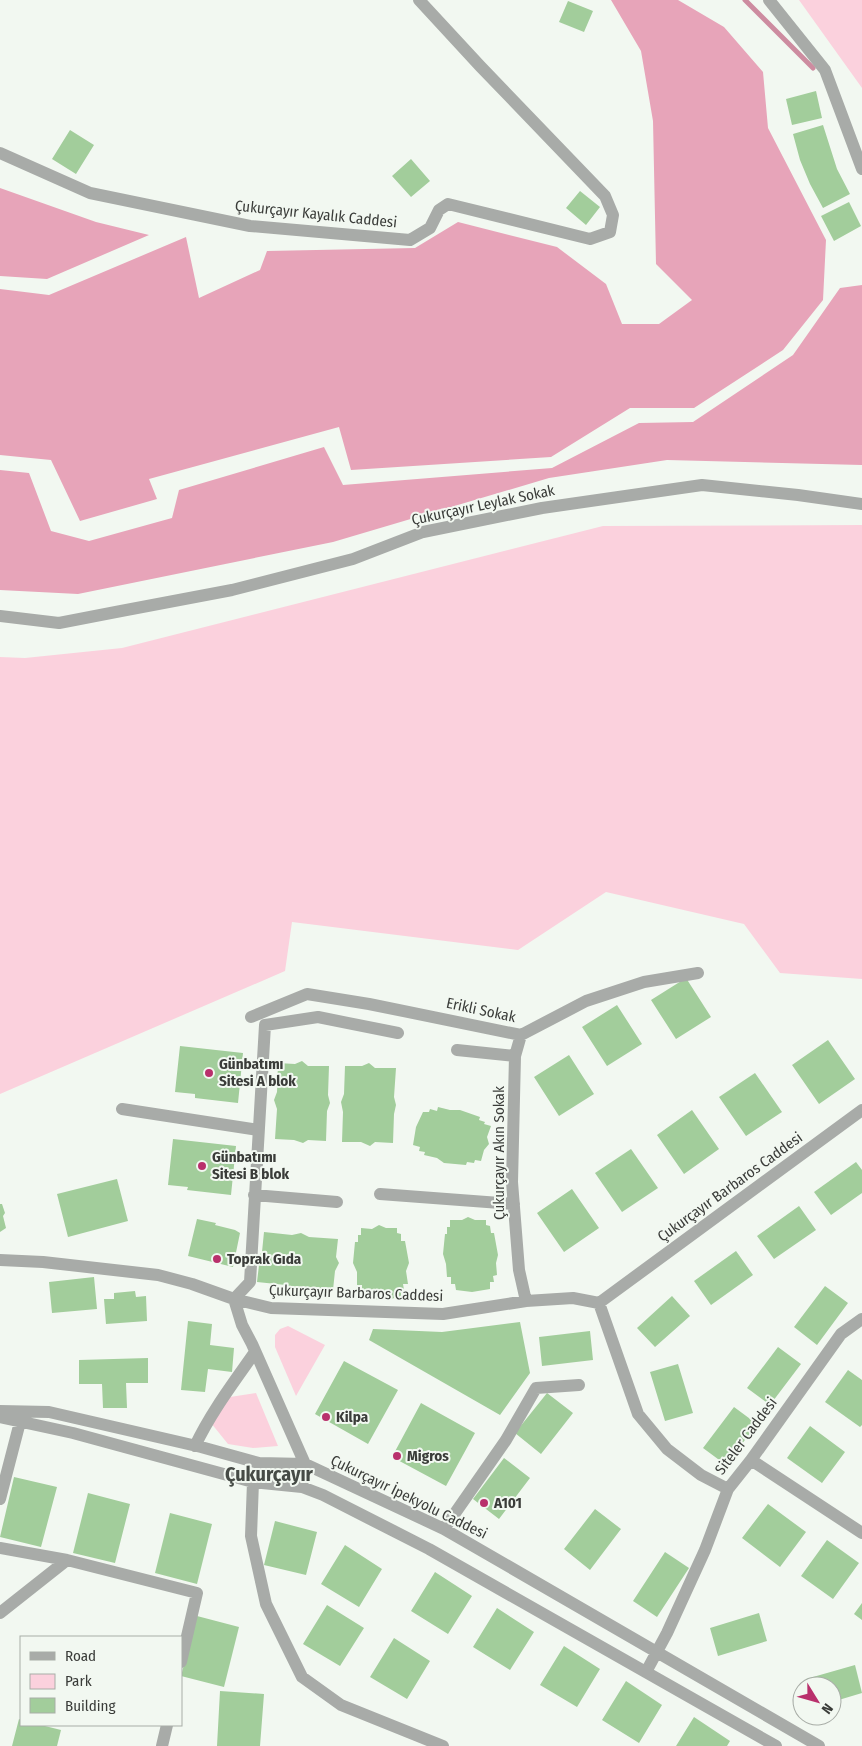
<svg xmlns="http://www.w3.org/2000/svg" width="862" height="1746" font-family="'Fira Sans Condensed',sans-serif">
<rect width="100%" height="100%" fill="#f2f8f1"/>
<path fill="#fbd1dd" d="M799,0H862V88Z
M862,525V979L780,973L744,924L606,892L518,950L292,922L285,971L0,1094V657L25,658L122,648L603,526Z
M288,1326L325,1345L296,1396L275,1347V1335L280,1329Z
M256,1393L278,1446L253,1448L228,1444L211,1423L230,1397Z"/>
<path fill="#e7a4b9" d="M611,0H678L724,27L763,72L768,128L826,240L823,300L783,350L694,408H630L551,457L351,470L339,427L149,479L157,499L80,521L51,460L0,455V289L49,295L186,237L199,298L260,270L267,251L415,248L458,222L557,247L606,284L622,324H659L692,300L656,264L653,121L641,51Z
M0,188L96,222L149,235L47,279L0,276Z
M862,285V465L667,460L549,478L333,542L78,594L0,590V470L29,473L51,531L89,541L172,518L179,490L324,447L343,485L552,468L639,423L693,422L793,355L840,288Z"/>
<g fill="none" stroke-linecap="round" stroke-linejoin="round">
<path stroke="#cd8ca0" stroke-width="5" d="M745,0L813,68"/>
</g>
<path fill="#a2cd9b" d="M568,1L593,11L584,32L559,22Z
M816,91L822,118L792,125L786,99Z
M823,125L837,169L850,194L823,208L810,184L800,160L793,134Z
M70,130L94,145L76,174L52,159Z
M411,159L430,181L411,197L392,176Z
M580,191L600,207L586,225L566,208Z
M849,202L861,226L834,241L821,216Z
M686,978L711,1017L676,1039L651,1000Z
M617,1005L642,1044L607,1066L582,1027Z
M828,1040L855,1079L819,1104L792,1065Z
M180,1046L243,1053L238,1103L195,1098V1094L175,1092Z
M569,1055L594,1094L559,1116L534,1077Z
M302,1061L308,1066H329L328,1095L330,1103L327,1111L326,1141L308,1140L303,1143L294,1140L275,1139L277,1109L274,1100L277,1092L278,1063L295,1064Z
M369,1063L375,1068H396L394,1097L396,1105L394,1114L393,1143L375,1142L370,1146L361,1142H342L343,1112L341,1102L344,1094L345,1066H362Z
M755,1073L782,1112L746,1136L719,1097Z
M438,1107L450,1110H460L480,1117L479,1120L485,1122L484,1124L491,1126L487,1137L489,1144L484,1150L481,1161L475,1160L474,1163L467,1162L466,1165L444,1163L437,1158L424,1155L425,1152L419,1151L420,1147L413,1145L416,1127L423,1112H429L430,1109L437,1111Z
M692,1110L719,1149L684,1174L657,1135Z
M173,1139L236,1146L231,1195L187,1190L188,1187L168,1185Z
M631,1149L658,1188L622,1212L595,1173Z
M856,1162L862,1170V1193L831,1215L814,1192Z
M117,1179L128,1221L68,1237L57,1194Z
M572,1189L599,1228L564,1252L537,1213Z
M0,1204H2L5,1213L3,1216L6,1228L0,1232Z
M799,1206L816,1230L774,1259L757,1236Z
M468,1217L475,1220H486V1225L490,1226L491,1233H494L498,1255L496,1263L497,1275L493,1276L494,1282H490V1289L472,1292L456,1290L455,1284H451V1277H447L446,1264L443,1254L445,1234H447V1227H450V1220H462Z
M197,1219L216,1223L215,1225L235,1230L240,1233L233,1267L188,1256Z
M379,1225L386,1228H397V1233L401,1234V1241H405L409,1263L406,1271L408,1284H403L404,1290H401V1297L383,1300L366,1298L365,1292H362V1285H357V1272L353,1263L355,1242H358V1235H361V1228L372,1229Z
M264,1232L292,1235L301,1233L309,1237L338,1239L336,1257L339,1263L335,1271L333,1290L303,1287L294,1289L286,1285L257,1282L259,1265L257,1258L262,1252Z
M736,1251L753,1275L711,1305L694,1281Z
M94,1277L97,1309L52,1313L49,1282Z
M825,1286L848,1303L817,1345L794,1327Z
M135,1291L136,1297L146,1296L147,1321L106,1324L104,1299H114V1293Z
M672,1296L690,1316L655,1347L637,1328Z
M188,1321L212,1324L210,1345L234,1348L232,1372L208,1369L205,1392L181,1390Z
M520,1322L530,1373L500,1415L369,1340L373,1329L442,1332Z
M590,1331L593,1360L542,1366L539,1337Z
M778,1347L801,1364L770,1405L747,1388Z
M148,1358V1383H126L127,1408H103L102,1384H79V1360Z
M344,1361L398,1390L368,1444L315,1414Z
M678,1364L693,1413L665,1421L650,1372Z
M848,1370L862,1380V1425L860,1427L825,1402Z
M547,1393L573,1413L541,1454L515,1433Z
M421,1403L475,1433L446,1486L392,1457Z
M734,1407L757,1424L726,1465L703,1448Z
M810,1426L845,1452L822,1483L787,1458Z
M504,1458L530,1478L499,1519L473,1499Z
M14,1477L57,1487L41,1547L0,1537Z
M88,1493L130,1504L115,1563L73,1553Z
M768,1504L806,1532L780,1567L742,1538Z
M595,1509L621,1529L590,1570L564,1549Z
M170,1513L212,1524L197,1584L155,1573Z
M275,1521L317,1532L306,1575L264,1565Z
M827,1540L859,1563L833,1599L801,1576Z
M345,1545L382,1569L359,1607L321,1584Z
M665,1552L689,1568L657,1617L633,1601Z
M435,1572L472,1596L448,1634L411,1611Z
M862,1603V1620L854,1614Z
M327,1605L364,1628L340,1666L303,1644Z
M497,1608L534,1632L510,1670L473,1647Z
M759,1613L767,1641L718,1656L710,1628Z
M197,1616L239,1627L224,1687L181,1676Z
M394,1638L430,1661L407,1699L370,1677Z
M564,1646L600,1669L577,1707L540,1685Z
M855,1665L862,1693L832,1702V1686H808L806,1679Z
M626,1681L662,1705L639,1743L602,1720Z
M220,1691L264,1694L260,1746H217Z
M694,1717L730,1741L727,1746H676Z
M19,1719L21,1720V1725H41L61,1730L57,1746H12Z"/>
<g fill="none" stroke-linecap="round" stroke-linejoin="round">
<path stroke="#a8aba8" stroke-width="12" d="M769,0L825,70L862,169
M0,153L90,193L250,226L410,240L430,228L439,210L448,204L590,239L610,232L613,215L605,196L480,66L419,0
M0,616L59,623L121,611L232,590L353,559L423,532L542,508L702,485L798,495L862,504
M251,1017L307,994L369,1004L521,1035L586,1001L644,982L698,973
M521,1035L515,1056L512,1182L519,1270L526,1301
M457,1050L515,1056
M122,1109L258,1130
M380,1194L514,1204
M254,1195L337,1202
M0,1260L43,1262L158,1275L192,1284L234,1299L271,1308L443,1314L526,1301L573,1298L599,1303L862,1110
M234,1299L250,1282L265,1025L318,1017L398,1033
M234,1299L242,1325L252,1344L305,1464L302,1487
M599,1303L638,1414L667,1449L701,1475L728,1489
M0,1411L49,1412L201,1447L259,1463L305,1464L444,1529L819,1746
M0,1417L73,1433L253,1482L302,1487L323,1495L429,1549L776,1746
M195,1446C211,1412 234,1382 255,1352
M751,1460L862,1533
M253,1482L251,1536L266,1604L302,1677L341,1705L443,1746
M0,1499L20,1422
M444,1529L506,1440L536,1388L579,1385
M0,1548L67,1560L197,1593L181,1662
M0,1613L67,1560
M646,1672L667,1633L705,1550L728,1489L751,1460L841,1334L862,1319
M162,1746L167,1725"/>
</g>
<g fill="#b9306c" stroke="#f2f8f1" stroke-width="2">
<circle cx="209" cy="1073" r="5"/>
<circle cx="202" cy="1166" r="5"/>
<circle cx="217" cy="1259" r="5"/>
<circle cx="326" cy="1417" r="5"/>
<circle cx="397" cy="1456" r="5"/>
<circle cx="484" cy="1503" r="5"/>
</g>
<g text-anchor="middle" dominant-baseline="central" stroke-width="4" stroke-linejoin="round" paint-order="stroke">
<g font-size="15" fill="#3a3c39" stroke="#f2f8f1">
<text transform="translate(316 214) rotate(6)">Çukurçayır Kayalık Caddesi</text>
<text transform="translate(483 505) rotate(-12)">Çukurçayır Leylak Sokak</text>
<text transform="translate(481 1010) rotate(12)">Erikli Sokak</text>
<text transform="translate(499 1153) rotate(-90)">Çukurçayır Akın Sokak</text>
<text transform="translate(730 1187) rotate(-36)">Çukurçayır Barbaros Caddesi</text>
<text transform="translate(356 1293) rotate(2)">Çukurçayır Barbaros Caddesi</text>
<text transform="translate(746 1436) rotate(-53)">Siteler Caddesi</text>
<text transform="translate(409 1497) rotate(26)">Çukurçayır İpekyolu Caddesi</text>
</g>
<g font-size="15" font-weight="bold" fill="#3a3c39" stroke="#f2f8f1" text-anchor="start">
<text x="219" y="1064">Günbatımı<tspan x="219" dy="17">Sitesi A blok</tspan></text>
<text x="212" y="1157">Günbatımı<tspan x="212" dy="17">Sitesi B blok</tspan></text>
<text x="227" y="1259">Toprak Gıda</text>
<text x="336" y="1417">Kilpa</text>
<text x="407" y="1456">Migros</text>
<text x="494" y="1503">A101</text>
</g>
<g font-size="20" font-weight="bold" fill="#464b46" stroke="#f2f8f1">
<text x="269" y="1474">Çukurçayır</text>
</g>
</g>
<rect x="20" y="1636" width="162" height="90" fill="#f2f8f1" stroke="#a8ada7"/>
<rect x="30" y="1652" width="25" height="8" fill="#a8aba8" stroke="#a8ada7"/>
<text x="65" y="1661" font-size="15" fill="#3a3c39">Road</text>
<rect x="30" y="1674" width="25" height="15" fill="#fbd1dd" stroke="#a8ada7"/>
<text x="65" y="1686" font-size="15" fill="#3a3c39">Park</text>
<rect x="30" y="1698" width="25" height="15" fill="#a2cd9b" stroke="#a8ada7"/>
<text x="65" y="1711" font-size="15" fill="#3a3c39">Building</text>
<g transform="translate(817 1701) rotate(127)"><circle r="24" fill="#f2f8f1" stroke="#a8ada7"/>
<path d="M0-4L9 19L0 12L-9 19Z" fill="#b9306c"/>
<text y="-8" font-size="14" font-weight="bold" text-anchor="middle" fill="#3a3c39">N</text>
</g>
</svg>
